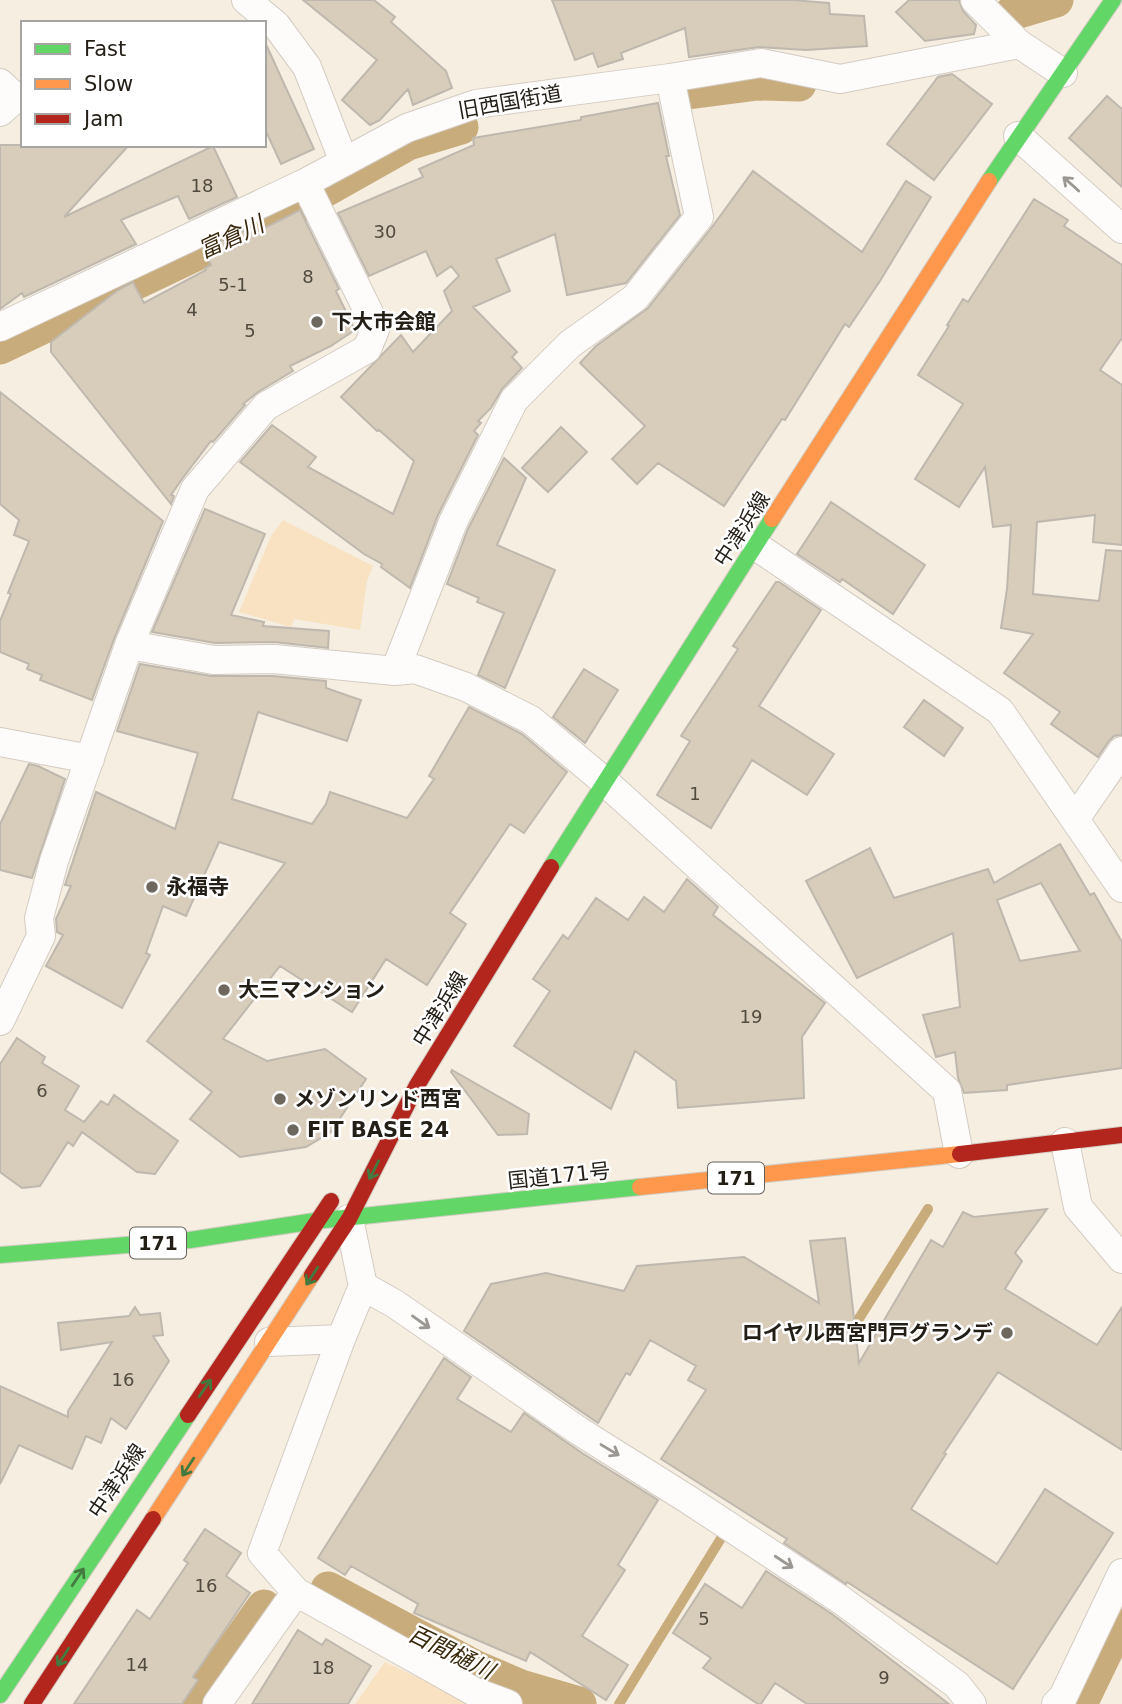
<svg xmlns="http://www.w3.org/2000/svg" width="1122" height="1704" font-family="'DejaVu Sans','Noto Sans JP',sans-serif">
<rect width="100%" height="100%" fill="#f6eee1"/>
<path fill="#f8e2c1" d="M283,520L373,566L367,581L360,630L294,619L291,627L239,612L271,536Z
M385,1662L473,1704H355Z"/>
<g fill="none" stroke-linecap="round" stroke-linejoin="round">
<path stroke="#c9ac7c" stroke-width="10" d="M848,1336L928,1209
M619,1704L723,1535"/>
<path stroke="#c9ac7c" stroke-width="35" d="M1012,13L1056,0
M688,92L758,83L799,84
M0,347L298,205L408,143L461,127
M328,1589L474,1667L521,1687L579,1704
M195,1704L264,1607
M1080,1704L1122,1617"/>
</g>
<path fill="#d8ccba" stroke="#beb8ae" stroke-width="2" fill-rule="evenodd" d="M303,0H374L395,17L391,22L446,71L452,88L413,105L408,89L380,120L370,125L342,100L377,60Z
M552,0H792L829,3L830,14L864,16L867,46L806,50L759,47L689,57L685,28L621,53L623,59L598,67L593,53L575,60Z
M909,0H959L963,11L976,25L974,34L925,41L896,12Z
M264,40L314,149L281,164L264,127Z
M952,74L992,104L934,180L887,144L938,77Z
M1107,96L1122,109V187L1069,138Z
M658,103L669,156H666L680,215L626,283L567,295L555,234L496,259L510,291L473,307L517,352L512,357L522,368L502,389L491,408L478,421L481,423L474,431L478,435L438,515L410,588L381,567L382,564L364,554L240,462L272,425L316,457L308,467L393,514L414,461L379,430L377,431L341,397L401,335L413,352L452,311L444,291L459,276L451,266L437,276L426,251L369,276L338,213L423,177L419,169L474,145L473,138L581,120V117Z
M0,145H129L64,217L213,146L237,197L189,219L178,196L121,220L136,244L24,297L22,293L0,309Z
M753,171L862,252L906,181L931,197L880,281L849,327L845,324L785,420L782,419L724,506L658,463L637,484L612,459L645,426L580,363L596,346L648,308L712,227Z
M1034,199L1068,220L1064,226L1122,265V338L1100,370L1122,385V545L1093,542L1095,515L1037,522L1033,594L1099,601L1106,550L1122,551V735L1114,736L1109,741L1098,757L1051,724L1060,712L1004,673L1033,634L1001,628L1007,589L1011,525L993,527L985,467L959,507L915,479L963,404L918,375L949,326L947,325L963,299L968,302Z
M300,210L339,289L336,291L355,330L331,346L290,366L293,371L258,392L243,404L245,405L213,442L211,441L182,479L171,495L174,496L171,504L51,352V342L118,290L133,282L144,303L206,270L205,268L211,265L203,249L252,227L255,233Z
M0,392L163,521L114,639L92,700L40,680L42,675L27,669L29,664L0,652V621L11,594L8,593L29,541L14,535L19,520L0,504Z
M561,427L587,452L548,492L522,468Z
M504,458L526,478L497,545L555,570L505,688L478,675L504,613L477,602L479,598L447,584L468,529Z
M831,502L925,565L893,614L842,579L840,582L797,554Z
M205,509L265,534L231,615L264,622L263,626L329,631L328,648L274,642L215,643L152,632Z
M776,582H779L821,610L759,706L834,754L807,795L752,760L711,828L657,795L690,741L681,736L738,649L733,646Z
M140,664L211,676H273L326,681V688L361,700L347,741L258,712L232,799L312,824L326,804L330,792L407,818L434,779L429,776L469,707L522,734L567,772L524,833L510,824L450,913L466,924L427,985L386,959L352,1012L280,966L223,1039L267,1061L325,1049L366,1079L331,1132L306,1147L240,1157L190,1119L212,1092L147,1041L285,863L219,842L186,916L163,906L146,953L150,955L122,1008L46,966L63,935L57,932L56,919L71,886L65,885L96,792L175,829L198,753L117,731Z
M584,669L618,690L585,743L553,717Z
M924,700L963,728L944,756L904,727Z
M29,764L38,766L65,779L32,878L0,870V824Z
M1060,844L1090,895L1094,893L1122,942V1068L1007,1085V1090L964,1093L958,1078L955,1052L936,1057L923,1015L960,1007L953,933L857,978L806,881L870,848L894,898L988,869L994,883ZM1041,883L1080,951L1020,961L997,900Z
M687,879L718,907L713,915L825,1003L802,1037L804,1098L678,1108L676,1081L635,1051L611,1109L514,1046L550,991L533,979L563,935L568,939L596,898L628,920L644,897L664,912Z
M17,1038L45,1057L42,1063L79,1086L65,1110L84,1122L101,1101L108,1105L114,1095L178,1141L155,1174L137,1172L82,1132L73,1146L68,1142L40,1186L22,1188L0,1172V1064Z
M452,1070L529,1114L527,1134L498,1135L451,1072Z
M1047,1209L1015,1253L1022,1261L1005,1289L1097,1345L1122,1307V1450L998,1372L944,1453L946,1454L911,1509L997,1564L1045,1489L1113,1533L1013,1689L847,1582L846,1584L784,1543L787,1539L661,1459L706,1390L688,1380L696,1366L650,1340L630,1375L626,1373L598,1423L464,1331L491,1284L546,1273L624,1291L637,1266L744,1257L819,1303L810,1241L845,1238L859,1363L931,1240L943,1247L963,1212L974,1217Z
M135,1307L140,1315L160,1313L163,1335L153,1336L169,1361L126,1429L111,1418L101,1443L86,1436L72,1469L19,1445L0,1484V1386L68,1417V1411L112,1342L61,1350L58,1323L129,1316Z
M444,1358L471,1377L457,1399L511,1432L524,1413L582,1453L658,1500L618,1565L625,1570L582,1636L628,1665L606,1700L530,1652L526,1661L414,1613L418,1604L351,1566L345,1575L318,1558Z
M205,1529L241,1553L226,1576L250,1593L193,1677L198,1680L182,1704H74L137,1610L150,1619L188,1563L184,1560Z
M766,1571L832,1614L949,1704H807L775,1683L761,1704H758L703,1668L711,1658L673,1633L705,1584L742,1608Z
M298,1630L322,1645L326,1639L371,1666L348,1704H252Z"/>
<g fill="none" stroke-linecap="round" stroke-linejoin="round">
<g stroke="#d3ccc3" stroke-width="30">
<path id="street" d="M246,0L276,25L307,67L344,162
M975,0L1019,44L1063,73
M0,83L16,98L0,112
M1018,136L1122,229
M0,327L305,183L407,128L476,104L670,78L761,63L840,79L1019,44
M756,546L1000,711L1122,888
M129,645L214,660L274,659L395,671L415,669L466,687L531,720L604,781L947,1091L959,1154
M395,671L453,522L514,400L570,344L635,298L699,217L670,78
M0,742L90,759
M1075,819L1122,751
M0,1021L41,936L39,918L54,861L129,645L195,489L266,406L367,349L376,327L305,183
M1065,1142L1078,1207L1122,1259
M349,1219L363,1286L341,1339L262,1553L296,1592L473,1691L508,1704
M363,1286L395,1304L579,1431L689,1500L841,1600L957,1685L972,1704
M269,1342L341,1339
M217,1704L296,1592
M1056,1704L1063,1697L1122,1573"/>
</g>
<g stroke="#d3ccc3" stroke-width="18">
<path id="fast" d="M989,181L1113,0
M551,867L772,519
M0,1255L190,1240L315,1221L640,1187
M0,1695L188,1415"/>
</g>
<g stroke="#d3ccc3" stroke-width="18">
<path id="slow" d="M772,519L989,181
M640,1187L960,1154
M153,1519L312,1275"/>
</g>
<g stroke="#d3ccc3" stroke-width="18">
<path id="jam" d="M960,1154L1122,1135
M312,1275L349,1219L416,1087L551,867
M188,1415L331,1201
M32,1704L153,1519"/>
</g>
<use href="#street" stroke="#fefcfa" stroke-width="28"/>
<use href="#fast" stroke="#63d668" stroke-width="16"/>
<use href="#slow" stroke="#ff974d" stroke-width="16"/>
<use href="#jam" stroke="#b3261e" stroke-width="16"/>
</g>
<defs><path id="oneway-shaft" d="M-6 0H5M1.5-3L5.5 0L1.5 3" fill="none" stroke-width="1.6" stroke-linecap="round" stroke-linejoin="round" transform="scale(1.75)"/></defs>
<g stroke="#9b9893">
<use href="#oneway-shaft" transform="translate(1071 184) rotate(-138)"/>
<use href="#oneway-shaft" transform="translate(421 1322) rotate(35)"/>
<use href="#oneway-shaft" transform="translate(610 1450) rotate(31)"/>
<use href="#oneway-shaft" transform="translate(784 1562) rotate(33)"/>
</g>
<g stroke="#437a3f">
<use href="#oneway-shaft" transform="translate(374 1170) rotate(117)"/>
<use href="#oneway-shaft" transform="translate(312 1276) rotate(123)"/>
<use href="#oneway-shaft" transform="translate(205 1388) rotate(-56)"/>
<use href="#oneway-shaft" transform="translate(188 1467) rotate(123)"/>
<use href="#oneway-shaft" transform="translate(78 1577) rotate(-56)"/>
<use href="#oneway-shaft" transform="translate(63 1657) rotate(123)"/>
</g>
<g fill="#6d675d" stroke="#fff" stroke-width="2.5">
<circle cx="317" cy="322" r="7"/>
<circle cx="152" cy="887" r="7"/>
<circle cx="224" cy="990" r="7"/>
<circle cx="280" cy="1099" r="7"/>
<circle cx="293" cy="1130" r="7"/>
<circle cx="1007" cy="1333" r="7"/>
</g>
<g text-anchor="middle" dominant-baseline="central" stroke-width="5" stroke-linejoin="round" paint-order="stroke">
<g font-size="18" fill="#504a3f">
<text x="202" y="185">18</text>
<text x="385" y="231">30</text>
<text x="308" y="276">8</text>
<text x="233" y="284">5-1</text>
<text x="192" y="309">4</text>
<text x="250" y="330">5</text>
<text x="695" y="793">1</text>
<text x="751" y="1016">19</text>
<text x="42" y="1090">6</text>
<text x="123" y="1379">16</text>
<text x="206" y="1585">16</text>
<text x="704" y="1618">5</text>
<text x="137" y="1664">14</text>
<text x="323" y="1667">18</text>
<text x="884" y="1677">9</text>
</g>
<g fill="#fff" stroke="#65625c" stroke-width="2">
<rect x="708" y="1162.5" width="56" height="31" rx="5"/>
<rect x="130" y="1227.5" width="56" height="31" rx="5"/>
</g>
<g font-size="19" font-weight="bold" fill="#231e16">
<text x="736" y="1178">171</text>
<text x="158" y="1243">171</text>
</g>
<g font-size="21" fill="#231e16" stroke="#fff">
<text transform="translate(510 102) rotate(-10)">旧西国街道</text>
<text transform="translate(742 529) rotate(-57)">中津浜線</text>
<text transform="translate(440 1009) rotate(-58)">中津浜線</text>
<text transform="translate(559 1176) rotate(-6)">国道171号</text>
<text transform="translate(117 1481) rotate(-56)">中津浜線</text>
</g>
<g font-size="21" font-weight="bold" fill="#231e16" stroke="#fff" text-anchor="start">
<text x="331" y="322">下大市会館</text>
<text x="166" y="887">永福寺</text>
<text x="238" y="990">大三マンション</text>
<text x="294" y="1099">メゾンリンド西宮</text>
<text x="307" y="1130">FIT BASE 24</text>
<text x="993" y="1333" text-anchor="end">ロイヤル西宮門戸グランデ</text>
</g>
<g font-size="23" font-style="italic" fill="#39280c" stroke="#fff">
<text transform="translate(231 237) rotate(-25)">富倉川</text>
<text transform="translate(451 1652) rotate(26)">百間樋川</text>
</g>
</g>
<rect x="21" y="21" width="245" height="126" fill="#ffffff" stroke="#a7a5a2" stroke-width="2"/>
<rect x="35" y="44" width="35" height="10" fill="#63d668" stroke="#a7a5a2" stroke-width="2"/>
<text x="84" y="56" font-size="21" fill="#231e16">Fast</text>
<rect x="35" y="79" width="35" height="10" fill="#ff974d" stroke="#a7a5a2" stroke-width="2"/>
<text x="84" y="91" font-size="21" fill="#231e16">Slow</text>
<rect x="35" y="114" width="35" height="10" fill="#b3261e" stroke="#a7a5a2" stroke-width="2"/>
<text x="84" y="126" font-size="21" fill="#231e16">Jam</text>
</svg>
